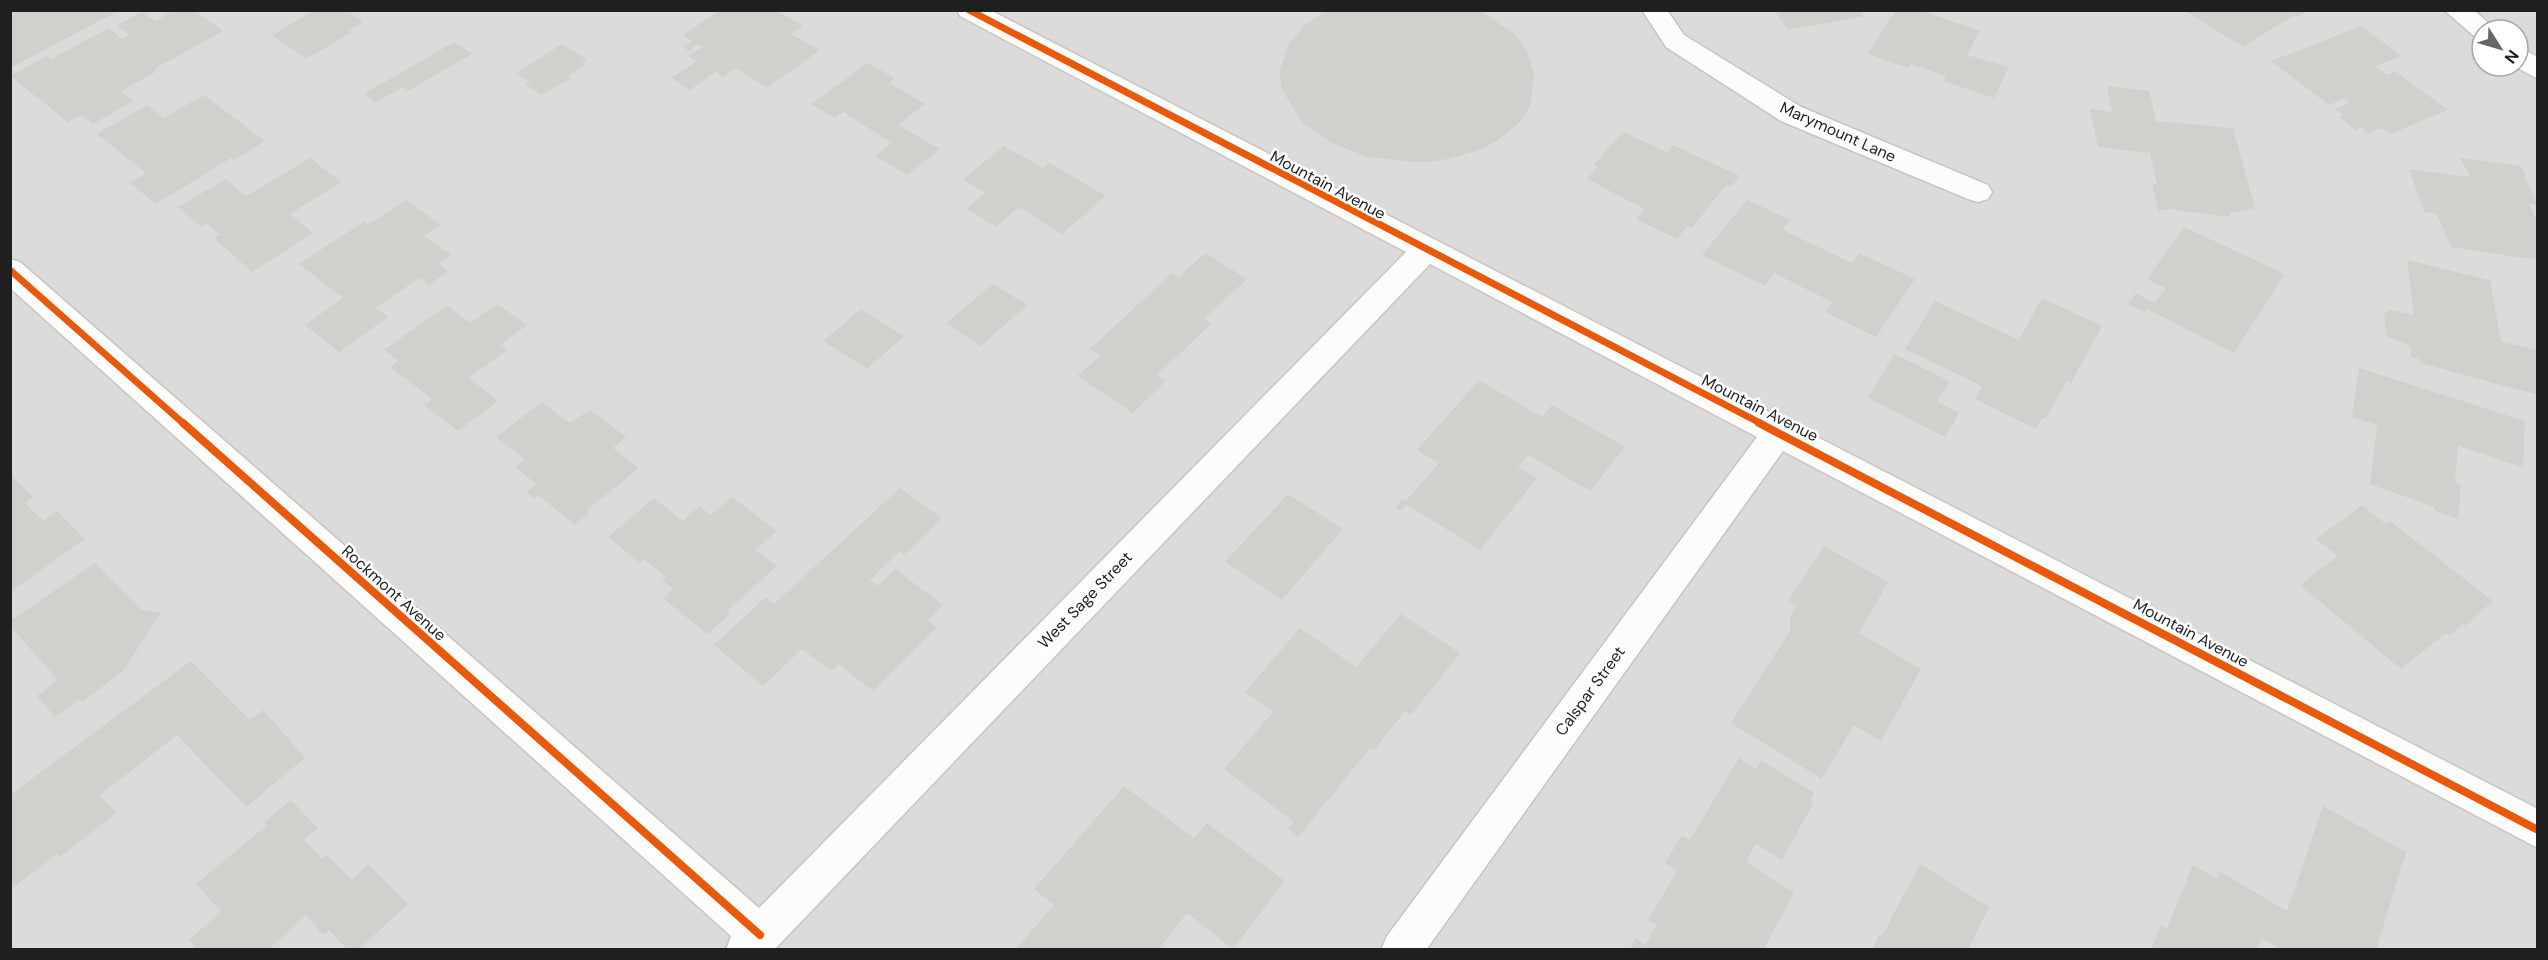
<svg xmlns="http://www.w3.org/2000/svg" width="2548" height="960" font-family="'DM Sans',sans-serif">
<rect width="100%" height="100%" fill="#edebe7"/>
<path fill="#dcdbd9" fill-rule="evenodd" d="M11,11H2537V949H11ZM2482,30H2518V66H2482Z"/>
<path fill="#d2d0cd" d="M10,10H120L10,68Z
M175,10H194L223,31L156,68L154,73L128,87L122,92L134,101L93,124L81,115L68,122L10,76L47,56L51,59L109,28L122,39L130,35L117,25L142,12L155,21Z
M315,10H352L349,12L363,22L348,31L350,33L306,59L272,35Z
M720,10H775L803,26L791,34L820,50L767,88L736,68L723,77L715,72L690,90L671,78L697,61L688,56L702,47L698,44L689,51L683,47L692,41L683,35Z
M1326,10L1481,11L1514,34L1527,51L1534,73L1530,107L1520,122L1497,141L1478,151L1434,162H1412L1368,157L1332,143L1303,124L1281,88L1280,70L1288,45L1304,26Z
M1774,10H1859L1864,16L1788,30Z
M1897,10H1919L1980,31L1967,55L2009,67L1994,98L1944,81L1946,76L1911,64L1908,68L1868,54L1891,16L1893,17Z
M2184,10H2309L2298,17L2295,15L2243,47Z
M2361,26L2402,56L2375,66L2387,75L2395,71L2448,110L2390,134L2382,128L2368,133L2361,127L2355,130L2339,117L2343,115L2335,109L2349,103L2344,99L2329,105L2271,61Z
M454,42L472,54L408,91L403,87L375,103L364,94Z
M562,44L587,59L582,63L585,65L568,76L571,78L541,95L525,84L529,82L516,73Z
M868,63L895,78L889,83L925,104L898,125L940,149L907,175L875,156L892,143L843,112L835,118L811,104Z
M2107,86L2149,91L2156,121L2233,128L2255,208L2230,213V217L2168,209L2158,211L2152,183L2157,184L2150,153L2098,147L2090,109L2112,112Z
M204,95L265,141L234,160L231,158L156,204L130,183L146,173L97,134L147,105L163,118Z
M1623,132L1667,152L1673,145L1740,176L1731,187L1726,185L1692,228L1687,226L1677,239L1636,219L1644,209L1587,179L1598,166L1594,164Z
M1004,146L1043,168L1049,163L1106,196L1062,234L1019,207L996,227L966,209L985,193L963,179Z
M310,158L341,182L290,214L313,233L252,272L214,238L220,235L207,223L201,227L178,207L226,179L246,196Z
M2460,158L2521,166L2537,205L2529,203L2538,224V260L2451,247L2437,214L2424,212L2409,169L2470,177Z
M406,200L441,225L424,236L451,255L438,264L448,271L429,285L419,278L376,308L388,317L339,352L305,325L343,298L299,264L365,221L369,224Z
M1747,200L1790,220L1783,230L1852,263L1859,253L1915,279L1876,337L1825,312L1832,302L1774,273L1765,286L1702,255Z
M2184,227L2285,274L2234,353L2147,309L2144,312L2128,304L2136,293L2155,303L2166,288L2147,279Z
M1205,253L1247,279L1204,319L1212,323L1157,375L1166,381L1133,413L1077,376L1100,356L1090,349L1172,273L1179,277Z
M2407,260L2490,280L2501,342L2538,350V395L2420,363L2419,359L2411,357L2410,346L2390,338L2386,334L2384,315L2387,312L2390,310L2414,315Z
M993,284L1027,305L981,346L946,323Z
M2042,298L2102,326L2071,383L2067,381L2046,418L2043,417L2036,429L1975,399L1982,386L1905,349L1935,301L2019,340Z
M497,304L527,325L500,345L507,350L469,378L498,401L458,431L424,405L432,399L390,367L398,361L384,350L447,305L470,323Z
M861,309L904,336L867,369L823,341Z
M1894,354L1950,381L1937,402L1959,413L1945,437L1868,398Z
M2359,368L2525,421L2523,468L2458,445L2455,482L2461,485L2458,519L2434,510V507L2370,484L2377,425L2352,417Z
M1479,380L1542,417L1552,405L1625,447L1590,491L1528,455L1518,467L1537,478L1480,550L1406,504L1401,511L1396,507L1403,499L1406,501L1439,463L1417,450Z
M542,402L569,423L590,410L626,437L613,448L639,468L587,510L590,512L575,525L538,495L534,498L527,492L536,484L515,467L524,459L496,437Z
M10,474L34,497L25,503L43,521L57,511L85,539L10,592Z
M900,488L942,518L905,554L900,551L870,580L877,586L895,569L943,605L928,621L937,627L873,691L838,664L831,671L802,649L763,686L714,645L766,597L774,604Z
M1288,494L1343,529L1282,600L1225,562Z
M732,497L777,531L755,550L777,566L727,611L730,614L707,634L663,598L673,589L662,581L666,577L644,559L640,563L608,537L654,498L683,521L699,506L711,515Z
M2362,505L2386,524L2390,521L2493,601L2465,626L2462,624L2450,636L2446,633L2401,669L2300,585L2338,556L2316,539Z
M1824,546L1888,582L1859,633L1921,669L1881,741L1854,725L1822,779L1731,723L1790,631V616L1797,607L1788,601Z
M95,563L141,610L161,613L123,671L82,702L80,699L55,717L37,696L58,680L10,626V621Z
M1401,614L1460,653L1411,715L1405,711L1374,750L1371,747L1298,837L1288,829L1294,822L1224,769L1273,712L1245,692L1300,628L1356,667Z
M191,661L250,720L263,710L305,758L246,807L177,735L100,795L116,813L60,857L57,854L10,890V795Z
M1739,758L1756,769L1761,760L1814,793L1811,800L1814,802L1782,860L1756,844L1746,862L1794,893L1763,950H1629L1636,938L1645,945L1657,925L1648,920L1677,871L1665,863L1682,835L1690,840Z
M1124,786L1194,838L1207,823L1285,881L1233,949L1187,913L1158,950H1015L1054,905L1034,889Z
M291,800L318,828L304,840L322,859L327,854L351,880L369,864L408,904L358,950H348L329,930L323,935L306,915L268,950H198L189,940L221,912L196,884L267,825L264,822Z
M2323,806L2406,852L2376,950H2281L2262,938L2257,950H2151L2161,925L2167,929L2193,865L2217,879L2220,872L2287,911Z
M1920,864L1989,907L1968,950H1872L1880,934L1882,936Z"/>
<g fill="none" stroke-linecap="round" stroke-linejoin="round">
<g stroke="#c6c5c3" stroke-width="3">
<path id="minor" d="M957,10H990L2538,809V848L1783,451L1426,950H1381L1387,936L1757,437L1430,264L774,950H726L731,936L10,288V259L20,262L759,908L1406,252L960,16Z
M1642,10H1667L1684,35L1801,107L1988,185L1992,192L1988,199L1978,202L1968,199L1781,121L1666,47Z
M2444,10H2474L2496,30H2482V38L2474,36Z
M2518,47L2538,57V79L2514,66H2518Z"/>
</g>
<use href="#minor" fill="#fcfcfb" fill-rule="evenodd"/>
<g stroke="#fff" stroke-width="10">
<path id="cycleway-far1" d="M969,10L1762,424
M10,270L184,424"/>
</g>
<g stroke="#fff" stroke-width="12">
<path id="cycleway" d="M183,423L760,935
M1759,423L2538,830"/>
</g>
<use href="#cycleway-far1" stroke="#e8590c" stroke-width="7"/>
<use href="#cycleway" stroke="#e8590c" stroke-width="8"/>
</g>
<g text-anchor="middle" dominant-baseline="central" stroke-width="5" stroke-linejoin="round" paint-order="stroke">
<g font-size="16" fill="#1f1f1f" stroke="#fff">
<text transform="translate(1838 132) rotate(24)">Marymount Lane</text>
<text transform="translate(1328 185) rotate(28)">Mountain Avenue</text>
<text transform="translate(1760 408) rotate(27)">Mountain Avenue</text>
<text transform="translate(394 593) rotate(42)">Rockmont Avenue</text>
<text transform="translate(1085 600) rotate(-46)">West Sage Street</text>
<text transform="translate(2191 633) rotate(28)">Mountain Avenue</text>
<text transform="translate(1590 691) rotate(-54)">Calspar Street</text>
</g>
</g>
<rect width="2548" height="960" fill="none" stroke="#1f1f1f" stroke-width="24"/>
<g transform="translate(2500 48) rotate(127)"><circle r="28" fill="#ffffff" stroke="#a5a5a5" stroke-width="1.5"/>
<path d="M0-4.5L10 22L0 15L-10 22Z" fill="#676665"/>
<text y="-9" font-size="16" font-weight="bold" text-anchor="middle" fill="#1f1f1f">N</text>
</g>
</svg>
